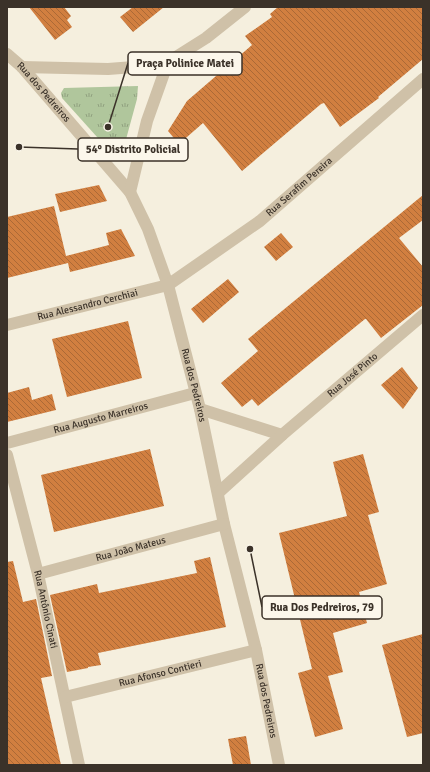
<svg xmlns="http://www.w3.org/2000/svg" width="430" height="772" font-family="Signika,sans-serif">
<defs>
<pattern id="park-tufts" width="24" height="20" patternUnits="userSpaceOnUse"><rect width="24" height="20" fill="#b0c69c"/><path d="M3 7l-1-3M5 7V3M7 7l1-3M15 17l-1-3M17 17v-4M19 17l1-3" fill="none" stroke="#90a17f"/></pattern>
<pattern id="building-back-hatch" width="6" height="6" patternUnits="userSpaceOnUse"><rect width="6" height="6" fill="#d17f40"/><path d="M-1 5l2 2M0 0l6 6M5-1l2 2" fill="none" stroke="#ab6936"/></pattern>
</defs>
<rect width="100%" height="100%" fill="#f5efde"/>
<path fill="url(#park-tufts)" d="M138,86L137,99L122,154L115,157L62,98L61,93L64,88Z"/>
<path fill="url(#building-back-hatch)" d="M29,7H64L71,16L67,20L72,27L55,40Z
M133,7H164L133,32L120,17Z
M278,7H423V59L378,97L379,98L340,127L324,103L321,104L242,171L203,123L179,144L168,131L187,101L252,45L245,36L272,17L270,14Z
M99,185L107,201L60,212L55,194Z
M423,195V220L399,238L423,267V305L381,338L366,319H365L258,406L252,399L242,407L221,383L258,351L248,339Z
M54,206L66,256L109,245L106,233L121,229L135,256L70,272L68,263L7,278V217Z
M281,233L293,247L276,261L264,247Z
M228,279L239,292L203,323L191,309Z
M128,321L142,378L67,397L52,339Z
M402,367L418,388L403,409L381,385Z
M29,387L32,400L52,394L56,410L7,422V393Z
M150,449L164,506L54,532L41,475Z
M363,454L379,512L368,515L387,584L359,592L367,623L333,633L343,672L328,676L343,729L315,737L298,673L312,669L279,533L347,516L333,462Z
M210,557L226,627L98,653L101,665L88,667V668L67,672L50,595L97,584L99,593L197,573L194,561Z
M13,561L23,602L36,599L52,676L41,678L61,765H7V562Z
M423,634V733L407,737L382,645Z
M246,736L251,765H233L228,739Z"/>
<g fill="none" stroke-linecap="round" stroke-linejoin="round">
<g stroke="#cfc1a8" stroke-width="12">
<path id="s1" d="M7,54L22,67L130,192L148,229L168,285L200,409L224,524L256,650L279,765"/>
<path d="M22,67L108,69L134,67L168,62L206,38L245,7"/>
<path d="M130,192L147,121L168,62"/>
<path id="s2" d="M7,325L168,285L260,221L423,79"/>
<path d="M200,409L282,435"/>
<path id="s3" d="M7,443L195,393"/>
<path id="s4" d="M7,455L38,574L79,765"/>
<path id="s5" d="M218,493L282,435L423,315"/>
<path id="s6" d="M38,574L224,524"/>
<path id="s7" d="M65,697L256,650"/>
</g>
</g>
<g text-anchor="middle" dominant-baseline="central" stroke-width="3" stroke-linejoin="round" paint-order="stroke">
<g font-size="10" fill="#3b3229" stroke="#fcf7eb">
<text stroke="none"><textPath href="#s1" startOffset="53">Rua dos Pedreiros</textPath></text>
<text stroke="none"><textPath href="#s2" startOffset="330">Rua Serafim Pereira</textPath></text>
<text stroke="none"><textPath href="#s2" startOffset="83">Rua Alessandro Cerchiai</textPath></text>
<text stroke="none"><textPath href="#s5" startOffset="179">Rua José Pinto</textPath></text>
<text stroke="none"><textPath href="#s1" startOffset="389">Rua dos Pedreiros</textPath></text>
<text stroke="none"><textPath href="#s3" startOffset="97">Rua Augusto Marreiros</textPath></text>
<text stroke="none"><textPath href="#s6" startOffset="96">Rua João Mateus</textPath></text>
<text stroke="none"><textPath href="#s4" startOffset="159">Rua Antônio Cinati</textPath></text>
<text stroke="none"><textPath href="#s7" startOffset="98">Rua Afonso Contieri</textPath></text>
<text stroke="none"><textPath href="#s1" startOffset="713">Rua dos Pedreiros</textPath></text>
</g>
</g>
<path fill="none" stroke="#3b3229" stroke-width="1.5" d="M108 127L128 63M19 147L78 149M250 549L262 607"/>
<g fill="#3b3229" stroke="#fcf7eb" stroke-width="1.5">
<circle cx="108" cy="127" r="4"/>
<circle cx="19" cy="147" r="4"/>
<circle cx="250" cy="549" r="4"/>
</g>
<g fill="#fcf7eb" stroke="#3b3229" stroke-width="1.5">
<rect x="128" y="52" width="114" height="23" rx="4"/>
<rect x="78" y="138" width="110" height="23" rx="4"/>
<rect x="262" y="596" width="120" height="23" rx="4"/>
</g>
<g font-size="11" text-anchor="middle" font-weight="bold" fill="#3b3229">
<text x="185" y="67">Praça Polinice Matei</text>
<text x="133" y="153">54° Distrito Policial</text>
<text x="322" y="611">Rua Dos Pedreiros, 79</text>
</g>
<rect width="430" height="772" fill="none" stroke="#3b3229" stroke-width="16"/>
</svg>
